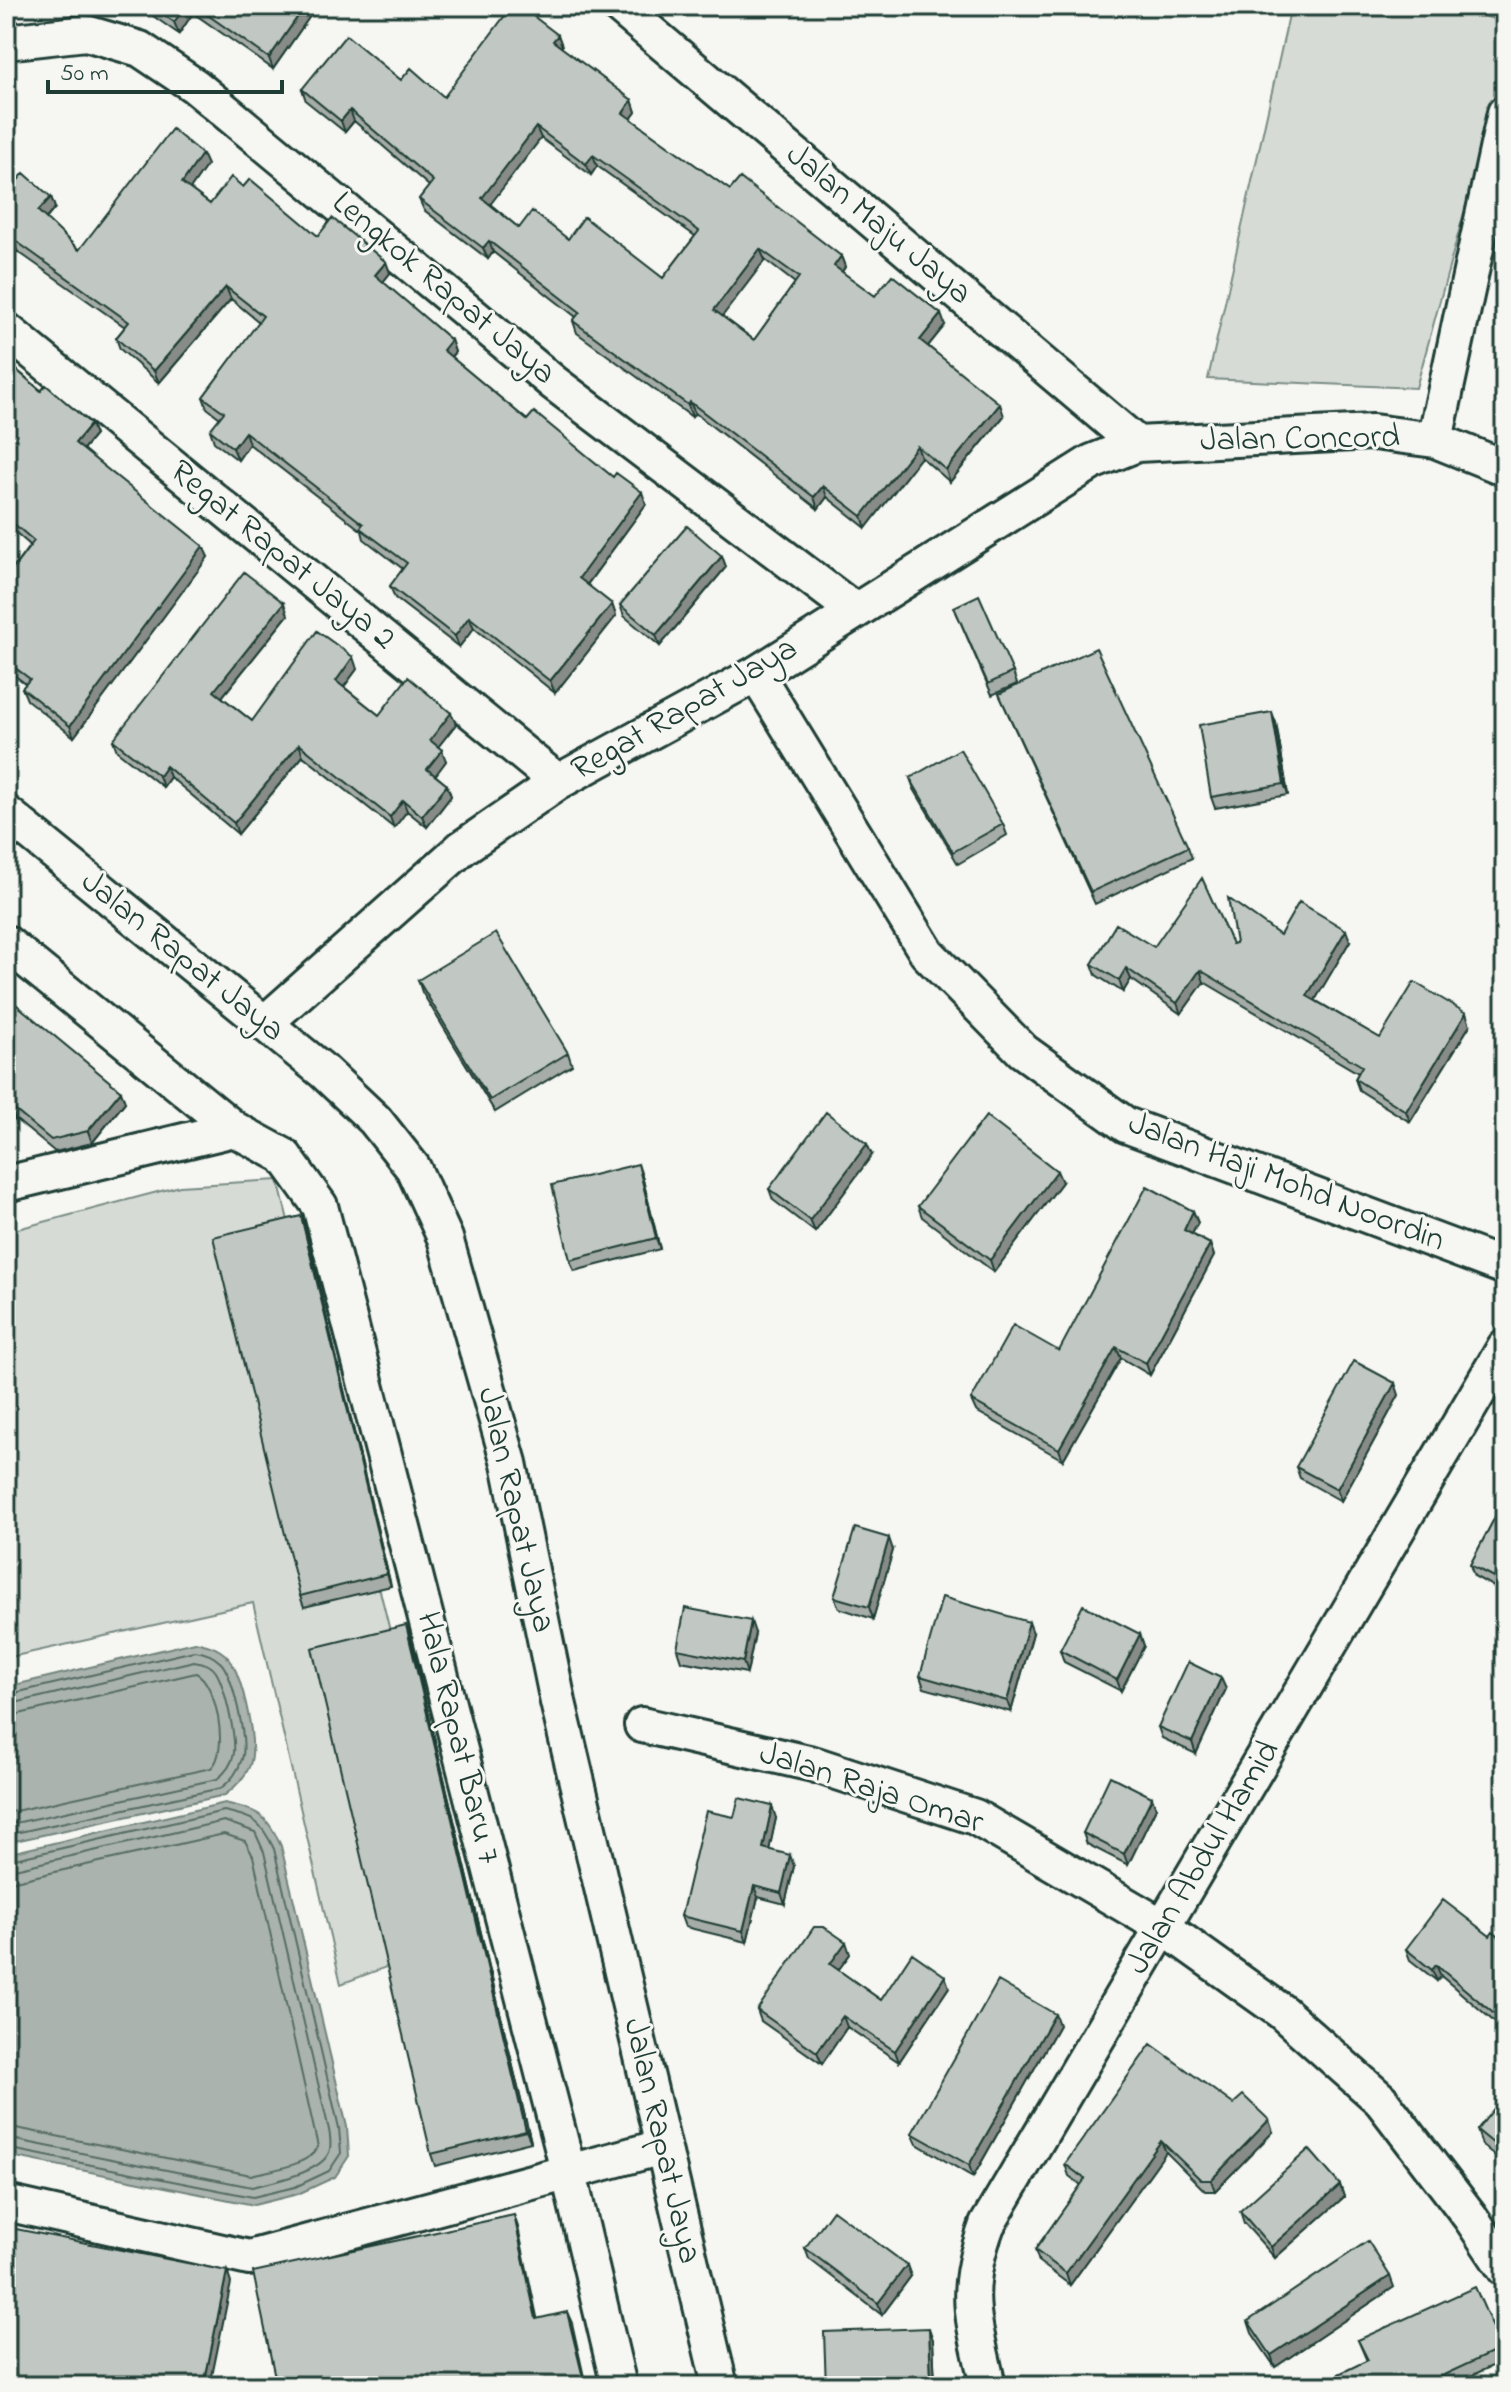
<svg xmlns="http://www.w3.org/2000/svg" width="1511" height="2392" font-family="'Indie Flower',sans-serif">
<rect width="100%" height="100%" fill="#f6f6f2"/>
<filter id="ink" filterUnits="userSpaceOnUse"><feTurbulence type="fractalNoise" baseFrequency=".0125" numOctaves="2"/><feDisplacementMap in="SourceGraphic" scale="16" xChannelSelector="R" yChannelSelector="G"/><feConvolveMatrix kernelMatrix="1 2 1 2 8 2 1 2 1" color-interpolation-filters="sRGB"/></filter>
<g filter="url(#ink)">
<path fill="#d6dbd6" stroke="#7a8c85" stroke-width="2" d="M1291,6H1448L1505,22V63L1416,388L1208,379Z
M278,1180L466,1937L341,1984L253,1603L6,1658V1232L180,1186Z"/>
<path fill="#aab3ae" stroke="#72847d" stroke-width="2" d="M195,1642C209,1645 224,1649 232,1663C243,1683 254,1732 252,1755C251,1772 238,1785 225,1795L6,1843V1687Z
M225,1803C259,1811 267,1814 281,1846L347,2127L349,2156L335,2177L298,2194L254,2205L6,2155V1854Z"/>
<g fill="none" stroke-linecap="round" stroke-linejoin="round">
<path stroke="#576c65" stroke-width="2" d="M6,1695L194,1651C205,1652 213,1655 221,1663C233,1676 248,1742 242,1759C238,1772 232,1780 221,1788L6,1835
M6,1705L194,1661C202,1662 211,1664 216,1672C225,1687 236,1736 234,1753C232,1764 225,1773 217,1779L6,1825
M6,1717L196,1673C216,1682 230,1752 211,1768L6,1813
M6,1861L224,1811C254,1817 261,1821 274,1849L339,2128L341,2153L329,2171L295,2187L253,2197L6,2148
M6,1871L224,1821L255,1832L264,1852L329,2130C330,2135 331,2143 330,2149C326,2172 272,2182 252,2187L6,2138
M6,1883L224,1834L245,1841L253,1856L318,2147C308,2166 271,2170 251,2175L6,2126"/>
<g stroke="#1f3d34" stroke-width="40">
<path id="minor" d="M619,6L1137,444
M6,42L86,33L140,49L195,86L554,383L855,611
M6,330L558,782
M1435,440L1505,113
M756,674L927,953L1023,1051L1126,1125L1505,1267
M6,813L323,1071L375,1120L413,1168L445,1238L509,1463L558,1702L720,2386
M6,943L234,1129L284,1156L320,1206L569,2174L619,2386
M265,1023L462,848L558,782L756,674L1092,462L1137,444L1373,432L1435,440L1505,468
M6,1184L234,1129
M642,1725L813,1764L975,1817L1163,1927L1282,2012L1381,2100L1471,2218L1505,2269
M6,2203L249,2258L662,2147
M988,2386C973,2317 962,2294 987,2225L1505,1347"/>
</g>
<use href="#minor" stroke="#f6f6f2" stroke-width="34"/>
</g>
<path fill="#a6aca8" stroke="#1f3d34" stroke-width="2" fill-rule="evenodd" d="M150,6H317L273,69L193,13L179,34L153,16Z
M558,35L562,46L561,48L632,100L636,112L631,119L730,190L841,256L845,267L842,272L875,296L945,325L928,346L1004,416L950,482L921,457L866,528L827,497L818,509L695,413L692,417L577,333L573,321L576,317L493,252L488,259L424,210L419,199L429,186L354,121L345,132L306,101L302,89L401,80L444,97ZM541,138L591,175L597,166L695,236L663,278L519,228L490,204ZM765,260L795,283L754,340L722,316Z
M207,165L190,189L210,204L243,187L318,236L386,262L390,273L383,282L451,340L455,352L451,357L527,420L646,504L587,585L612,604L616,616L555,693L474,628L459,647L395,598L390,586L403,569L364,539L362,531L249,444L238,460L214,442L210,430L220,418L207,408L203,397L259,322L231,299L159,383L120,349L116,338L125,327L17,251L6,264V194L51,197L55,208L46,219L79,250Z
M6,361L95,435L83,449L208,557L74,737L27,700L22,688L26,684L6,669V578L30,545L6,524Z
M722,556L726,567L660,646L624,616L620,605Z
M954,607L1013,672L1017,684L992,695Z
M288,615L222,697L252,721L357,669L344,687L379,715L456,724L438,747L446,761L435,775L447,785L451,796L427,827L407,811L394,828L303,756L238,834L170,777L163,787L117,751L113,740Z
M999,694L1188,847L1192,858L1095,904Z
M1276,723L1288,795L1215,808L1211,797Z
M910,778L1003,824L1007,835L958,864L914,789Z
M1280,935L1350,941L1315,1000L1380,1038L1470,1025L1410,1122L1359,1090L1355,1079L1358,1073L1204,982L1181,1014L1131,979L1123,992L1096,975L1092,964L1154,947L1232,944Z
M418,980L568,1053L572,1065L495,1112L422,992Z
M6,996L125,1102L92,1143L55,1152L15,1119L6,1130Z
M872,1155L815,1232L773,1200L769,1189Z
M642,1176L660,1249L574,1271L570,1260Z
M1062,1182L994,1272L922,1217L918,1206Z
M1193,1211L1198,1223L1192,1234L1210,1244L1214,1256L1150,1375L1121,1358L1063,1460L976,1411L971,1400L1059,1351Z
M305,1227L391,1586L304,1607L300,1596Z
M1399,1395L1341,1501L1300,1478L1296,1467Z
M1505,1498V1593L1474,1576L1470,1565Z
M893,1550L873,1619L839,1608L834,1597Z
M406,1625L410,1636L531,2142L435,2166L431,2154Z
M755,1633L747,1673L681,1661L677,1649Z
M1033,1633L1011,1712L924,1688L920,1676Z
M1140,1634L1144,1646L1121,1691L1064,1662L1060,1650Z
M1226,1689L1196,1754L1162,1738L1158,1727Z
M1156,1808L1128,1865L1087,1844L1083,1833Z
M734,1817L776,1818L769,1850L794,1866L785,1904L758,1897L747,1942L685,1927L681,1916Z
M1490,1936L1505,1942V2031L1441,1976L1437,1981L1410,1960L1406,1949Z
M850,1954L838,1970L881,2000L949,1987L899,2062L847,2027L822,2064L761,2021L757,2010Z
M1059,2025L973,2177L917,2144L912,2133Z
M1505,2095V2164L1482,2145L1477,2130Z
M1233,2104L1273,2132L1215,2191H1205L1166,2152L1070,2285L1039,2262L1035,2250L1081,2185L1069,2176L1065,2164Z
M1340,2185L1344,2197L1275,2258L1244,2223L1240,2211Z
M805,2248L911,2276L882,2315L809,2259Z
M1394,2287L1275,2367L1252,2333L1248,2321Z
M933,2340L935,2386H826Z
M1358,2340L1502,2348L1505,2356V2360L1449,2386H1344L1339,2374L1367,2361Z"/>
<path fill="#878c88" stroke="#1f3d34" stroke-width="2" d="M186,6H190L193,13L179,34L174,22Z
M305,6H317L273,69L269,58Z
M558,35L562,46L557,53L553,41Z
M632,100L636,112L627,124L623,113Z
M350,110L354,121L345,132L341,121Z
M536,127L541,138L486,210L482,198Z
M202,154L207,165L186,195L182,183Z
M593,155L597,166L591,175L586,164Z
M51,197L55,208L42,223L38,211Z
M13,239L17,251L6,264V247Z
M489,241L493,252L488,259L483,248Z
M760,249L765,260L718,322L714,310Z
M841,256L845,267L838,277L834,266Z
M386,262L390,273L379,287L375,275Z
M226,287L231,299L159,383L154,371Z
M941,314L945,325L924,351L920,340Z
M451,340L455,352L447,361L443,350Z
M690,402L695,413L692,417L688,405Z
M1000,404L1004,416L950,482L946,470Z
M91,424L95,435L79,454L75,443Z
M245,432L249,444L238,460L233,448Z
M917,446L921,457L866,528L862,516Z
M823,486L827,497L818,509L814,497Z
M642,492L646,504L583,590L579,578Z
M203,546L208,557L74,737L70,726Z
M722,556L726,567L660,646L656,635Z
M284,603L288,615L218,702L214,691Z
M612,604L616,616L555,693L550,681Z
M469,617L474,628L459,647L455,636Z
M353,657L357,669L340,692L336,681Z
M1272,712L1276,723L1288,795L1284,784Z
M451,713L456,724L434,752L430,740Z
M299,744L303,756L238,834L234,823Z
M442,750L446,761L432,780L427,769Z
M166,766L170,777L163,787L159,776Z
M447,785L451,796L427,827L422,816Z
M403,800L407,811L394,828L390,817Z
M1346,930L1350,941L1311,1007L1307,996Z
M1126,968L1131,979L1123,992L1119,980Z
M1200,970L1204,982L1181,1014L1177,1003Z
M1466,1013L1470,1025L1410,1122L1406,1111Z
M121,1091L125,1102L92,1143L88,1131Z
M11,1107L15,1119L6,1130V1113Z
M867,1144L872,1155L815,1232L810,1220Z
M638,1164L642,1176L660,1249L656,1238Z
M1057,1171L1062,1182L994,1272L990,1260Z
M1193,1211L1198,1223L1188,1241L1184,1230Z
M301,1216L305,1227L391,1586L387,1574Z
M1210,1244L1214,1256L1150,1375L1146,1363Z
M1116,1347L1121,1358L1063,1460L1059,1449Z
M1395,1383L1399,1395L1341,1501L1337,1489Z
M889,1538L893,1550L873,1619L869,1607Z
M751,1621L755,1633L747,1673L743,1662Z
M1029,1622L1033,1633L1011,1712L1007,1701Z
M406,1625L410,1636L531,2142L526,2131Z
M1140,1634L1144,1646L1121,1691L1117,1680Z
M1221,1678L1226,1689L1196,1754L1192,1742Z
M1152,1797L1156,1808L1128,1865L1124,1854Z
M772,1806L776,1818L767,1860L763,1848Z
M790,1855L794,1866L785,1904L781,1893Z
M754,1886L758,1897L747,1942L743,1931Z
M846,1942L850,1954L834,1976L830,1964Z
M1436,1965L1441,1976L1437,1981L1432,1970Z
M945,1976L949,1987L899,2062L895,2051Z
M1055,2014L1059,2025L973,2177L969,2165Z
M843,2016L847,2027L822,2064L817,2052Z
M1269,2120L1273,2132L1215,2191L1211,2180Z
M1161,2141L1166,2152L1070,2285L1066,2273Z
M1340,2185L1344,2197L1275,2258L1271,2247Z
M514,2215L518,2227L540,2331L536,2319Z
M907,2265L911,2276L882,2315L878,2303Z
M227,2271L231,2283L210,2386L204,2385Z
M1390,2276L1394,2287L1275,2367L1271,2355Z
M567,2312L572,2323L586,2386H585Z
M929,2328L933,2340L935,2386H932L931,2384Z"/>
<path fill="#c1c8c3" stroke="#1f3d34" stroke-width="2" fill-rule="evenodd" d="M151,6H186L174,22Z
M195,6H305L269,58Z
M512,6H520L558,35L553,41L632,100L623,113L730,190L740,178L841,256L834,266L875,296L892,275L941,314L920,340L1000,404L946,470L917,446L862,516L823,486L814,497L690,402L688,405L573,321L580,312L489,241L483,248L419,199L433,181L350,110L341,121L302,89L346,35L401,80L411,68L444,97ZM536,127L586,164L593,155L699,231L663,278L584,217L568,239L532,211L519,228L482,198ZM760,249L799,277L754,340L714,310Z
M172,129L202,154L182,183L210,204L231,177L243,187L250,179L318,236L332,218L386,262L375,275L451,340L443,350L527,420L534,412L613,477L616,473L642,492L579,578L612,604L550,681L469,617L455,636L390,586L407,563L360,528L363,524L245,432L233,448L210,430L224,412L203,397L263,316L226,287L154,371L116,338L129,322L13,239L6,247V194L24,173L51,197L38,211L79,250Z
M6,361L41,391L46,385L91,424L75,443L203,546L70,726L22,688L30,679L6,661V578L34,541L6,517Z
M687,526L722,556L656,635L620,605Z
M244,572L284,603L214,691L252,721L317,631L353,657L336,681L379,715L408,677L451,713L430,740L442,750L427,769L447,785L422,816L403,800L390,817L299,744L234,823L166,766L159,776L113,740Z
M979,595L1013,672L988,684L954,607Z
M1096,648L1188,847L1091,892L999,694Z
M1272,712L1284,784L1211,797L1199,725Z
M960,749L1003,824L953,852L910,778Z
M1202,878L1232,944L1236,943L1228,898L1280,935L1299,902L1346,930L1307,996L1380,1038L1414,982L1466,1013L1406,1111L1355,1079L1362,1066L1200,970L1177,1003L1126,968L1119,980L1092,964L1116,924L1154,947Z
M496,933L568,1053L490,1100L418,980Z
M6,996L121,1091L88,1131L51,1140L11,1107L6,1113Z
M826,1112L867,1144L810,1220L769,1189Z
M986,1116L1057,1171L990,1260L918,1206Z
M638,1164L656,1238L570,1260L552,1185Z
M1147,1186L1193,1211L1184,1230L1210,1244L1146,1363L1116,1347L1059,1449L971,1400L1013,1325L1059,1351Z
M301,1216L387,1574L300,1596L213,1237Z
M1354,1361L1395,1383L1337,1489L1296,1467Z
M1505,1498V1583L1470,1565Z
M855,1528L889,1538L869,1607L834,1597Z
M942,1597L1029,1622L1007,1701L920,1676Z
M1083,1605L1140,1634L1117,1680L1060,1650Z
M685,1608L751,1621L743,1662L677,1649Z
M406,1625L526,2131L431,2154L312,1648Z
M1188,1662L1221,1678L1192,1742L1158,1727Z
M1110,1776L1152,1797L1124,1854L1083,1833Z
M739,1798L772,1806L763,1848L790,1855L781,1893L754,1886L743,1931L681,1916L706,1811L734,1817Z
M1443,1900L1490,1936L1493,1932L1505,1942V2023L1436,1965L1432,1970L1406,1949Z
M814,1927H824L846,1942L830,1964L881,2000L912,1953L945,1976L895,2051L843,2016L817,2052L757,2010Z
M998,1981L1055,2014L969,2165L912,2133Z
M1151,2044L1233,2104L1243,2095L1269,2120L1211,2180H1201L1161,2141L1066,2273L1035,2250L1085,2179L1065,2164Z
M1505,2095V2153L1477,2130Z
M1309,2149L1340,2185L1271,2247L1240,2211Z
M833,2210L907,2265L878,2303L805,2248Z
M514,2215L536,2319L567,2312L585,2386H259L276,2382L253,2272Z
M6,2227L227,2271L204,2385L210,2386H6Z
M1368,2241L1390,2276L1271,2355L1248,2321Z
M1475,2287L1502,2348L1420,2386H1345L1339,2374L1368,2360L1358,2340Z
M929,2328L931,2384L826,2386L824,2332Z"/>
</g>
<g text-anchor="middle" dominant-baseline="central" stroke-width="6" stroke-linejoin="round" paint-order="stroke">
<g font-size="34" fill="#1f3d34" stroke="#f6f6f2">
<text transform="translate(878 225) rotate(40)">Jalan Maju Jaya</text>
<text transform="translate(443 289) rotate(40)">Lengkok Rapat Jaya</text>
<text transform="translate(1300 440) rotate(-1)">Jalan Concord</text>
<text transform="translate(282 556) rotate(39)">Regat Rapat Jaya 2</text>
<text transform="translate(685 710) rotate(-30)">Regat Rapat Jaya</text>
<text transform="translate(182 957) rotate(39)">Jalan Rapat Jaya</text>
<text transform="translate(1286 1183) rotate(21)">Jalan Haji Mohd Noordin</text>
<text transform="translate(515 1510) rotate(77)">Jalan Rapat Jaya</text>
<text transform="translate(457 1738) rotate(76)">Hala Rapat Baru 7</text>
<text transform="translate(871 1789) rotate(18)">Jalan Raja Omar</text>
<text transform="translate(1204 1858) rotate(-59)">Jalan Abdul Hamid</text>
<text transform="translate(661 2141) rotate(77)">Jalan Rapat Jaya</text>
</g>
</g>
<rect width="1511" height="2392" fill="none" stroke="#f6f6f2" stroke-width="32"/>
<rect x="16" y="16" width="1479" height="2360" fill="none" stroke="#1f3d34" stroke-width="3" filter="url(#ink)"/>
<path d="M48 80v12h234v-12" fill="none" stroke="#1f3d34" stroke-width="4"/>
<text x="60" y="80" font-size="24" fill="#1f3d34" stroke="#f6f6f2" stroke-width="6" paint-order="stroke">50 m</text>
</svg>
